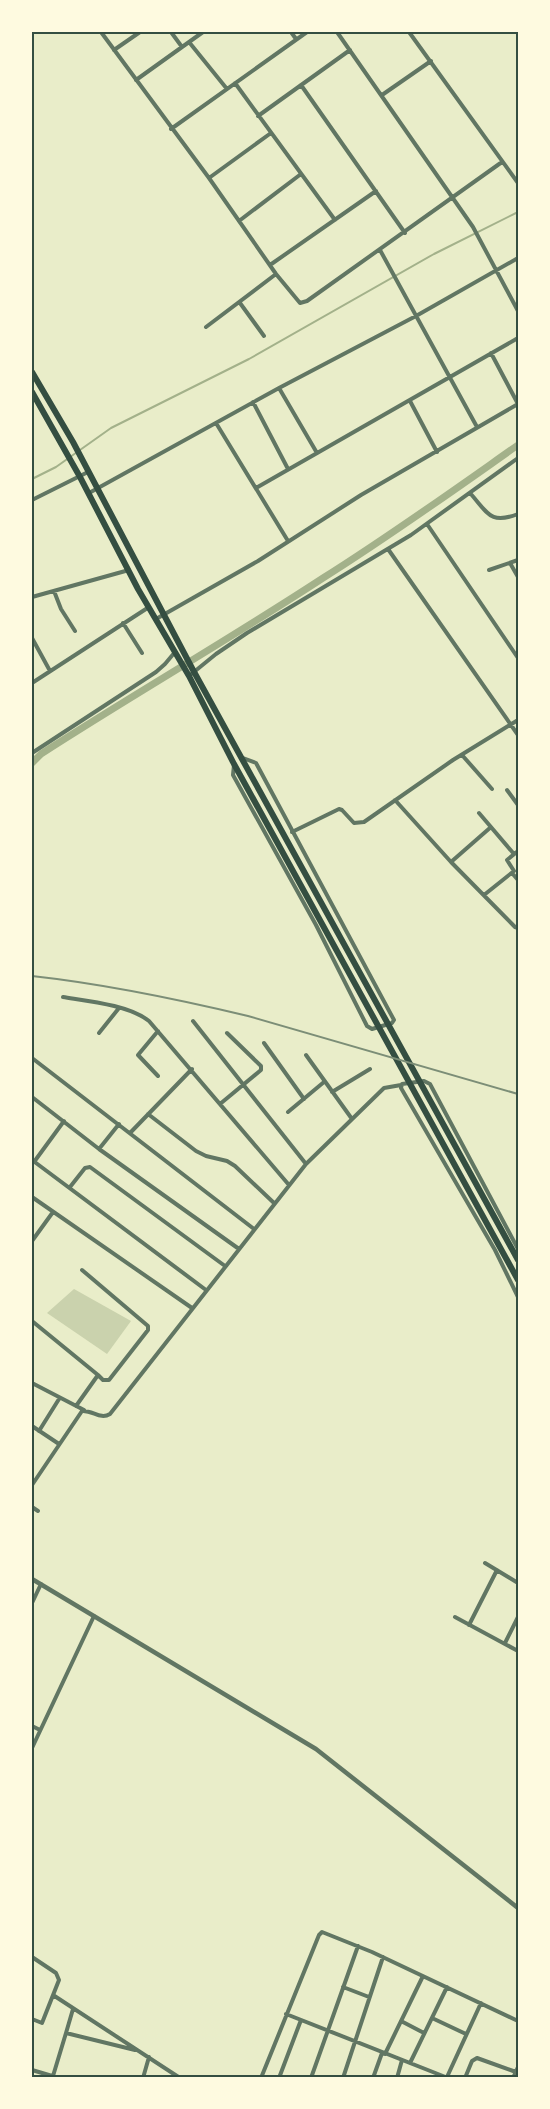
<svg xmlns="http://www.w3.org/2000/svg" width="550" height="2109" font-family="'Space Grotesk',sans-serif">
<rect width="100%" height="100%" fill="#e9edc9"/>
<path fill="#cad2ad" d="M74,1289L131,1321L107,1354L47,1313Z"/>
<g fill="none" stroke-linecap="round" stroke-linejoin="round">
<path stroke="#a3b18a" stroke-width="2" d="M32,479L56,467L111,428L249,359L434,254L518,212"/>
<path stroke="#a3b18a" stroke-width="7" d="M32,763L41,754C134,694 230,639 323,578C390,536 454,490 518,445"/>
<path stroke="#617663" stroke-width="4" d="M101,32L209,178L276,274L300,303L307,301L502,162
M171,32L182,47
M291,32L296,39
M337,32L473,227L518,311
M409,32L518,183
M189,42L227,89
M114,50L140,32
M136,80L203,32
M235,83L335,220
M301,85L405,233
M382,95L431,61
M258,116L350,50
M171,129L307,32
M209,178L271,133
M239,221L301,174
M380,250L477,427
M270,265L376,191
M240,303L264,336
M206,327L276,274
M491,353L518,404
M279,388L317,453
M410,401L437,452
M253,402L288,469
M216,423L288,541
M256,488L518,338
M89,493L279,388L416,316L518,258
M470,493C488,513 490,525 518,514
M32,500L88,472
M427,524L518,658
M388,549L518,735
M510,563L518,577
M489,570L518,560
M54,591L61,609L75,631
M32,597L129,570
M156,619L258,561L361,495L518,404
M123,623L142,653
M32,638L50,671
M189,676L216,654L247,633L411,535L518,458
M32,683L149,607
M32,753L156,672L165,664L175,652
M462,755L492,789
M234,765L233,775L316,925L367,1026L372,1029L392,1023L394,1020L256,763L243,758
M507,790L518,805
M395,800L451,862L515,927L518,928
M479,813L514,854
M292,832L339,809L342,810L354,823L364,822L453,760L518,720
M451,862L491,827
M512,873L518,880
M484,895L514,871L507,860L518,851
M63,997C88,1001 129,1005 149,1021L289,1185
M193,1021L306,1164
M99,1033L119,1008
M264,1043L304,1099
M306,1055L352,1119
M32,1058L254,1229
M158,1076L138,1055L158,1031
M332,1092L370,1069
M32,1097L99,1149L239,1249
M220,1104L261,1070V1066L227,1033
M288,1112L324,1082
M148,1114L196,1151L206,1156L227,1161L235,1166L274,1203
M130,1133L192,1069
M99,1149L119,1124
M32,1160L206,1290
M34,1162L64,1121
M70,1187L85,1168L90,1167L225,1266
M32,1197L192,1308
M32,1241L53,1212
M518,1249L430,1084L424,1081L402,1084L401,1088L495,1250L518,1297
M82,1270L148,1326V1330L109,1380H103L98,1375
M32,1321L98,1375L76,1406
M32,1383L84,1410
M32,1426L59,1444
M39,1431L59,1399
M32,1485L82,1411C93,1410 100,1420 110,1414L306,1164L384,1088L401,1085
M32,1507L38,1511
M485,1563L518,1583
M32,1603L41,1584
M455,1617L518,1651
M469,1625L497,1570
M505,1643L518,1617
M32,1726L40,1730
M32,1748L94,1616
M32,1957L56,1973L59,1980L42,2023L32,2019
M343,1987L369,1997
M53,1995L180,2078
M286,2014L448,2078
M432,2018L466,2034
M401,2021L424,2033
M66,2033L73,2009
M385,2054L423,1976
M410,2063L447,1987
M32,2070L59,2078
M53,2076L66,2033L135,2050
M447,2077L481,2003
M143,2078L149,2057
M261,2078L319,1935L322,1932L372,1952L518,2021
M279,2078L301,2020
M311,2078L358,1946
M343,2078L383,1957
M373,2078L382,2053
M397,2078L402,2060
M465,2078L472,2061L477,2058L516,2072
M513,2078L518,2067"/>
<path stroke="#617663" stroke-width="4.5" d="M32,1579L316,1749L518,1908"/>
<path stroke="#344e41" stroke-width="6" d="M32,372L73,442L193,670L518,1260
M32,392L80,477L138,589L189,676L234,764L518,1280"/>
<path stroke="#7c8e77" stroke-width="2" d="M32,976C105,984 177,999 248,1016L518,1094"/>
</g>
<rect width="550" height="2109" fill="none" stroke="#fefae0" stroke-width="66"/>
<rect x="33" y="33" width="484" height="2043" fill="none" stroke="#344e41" stroke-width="2"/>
</svg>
